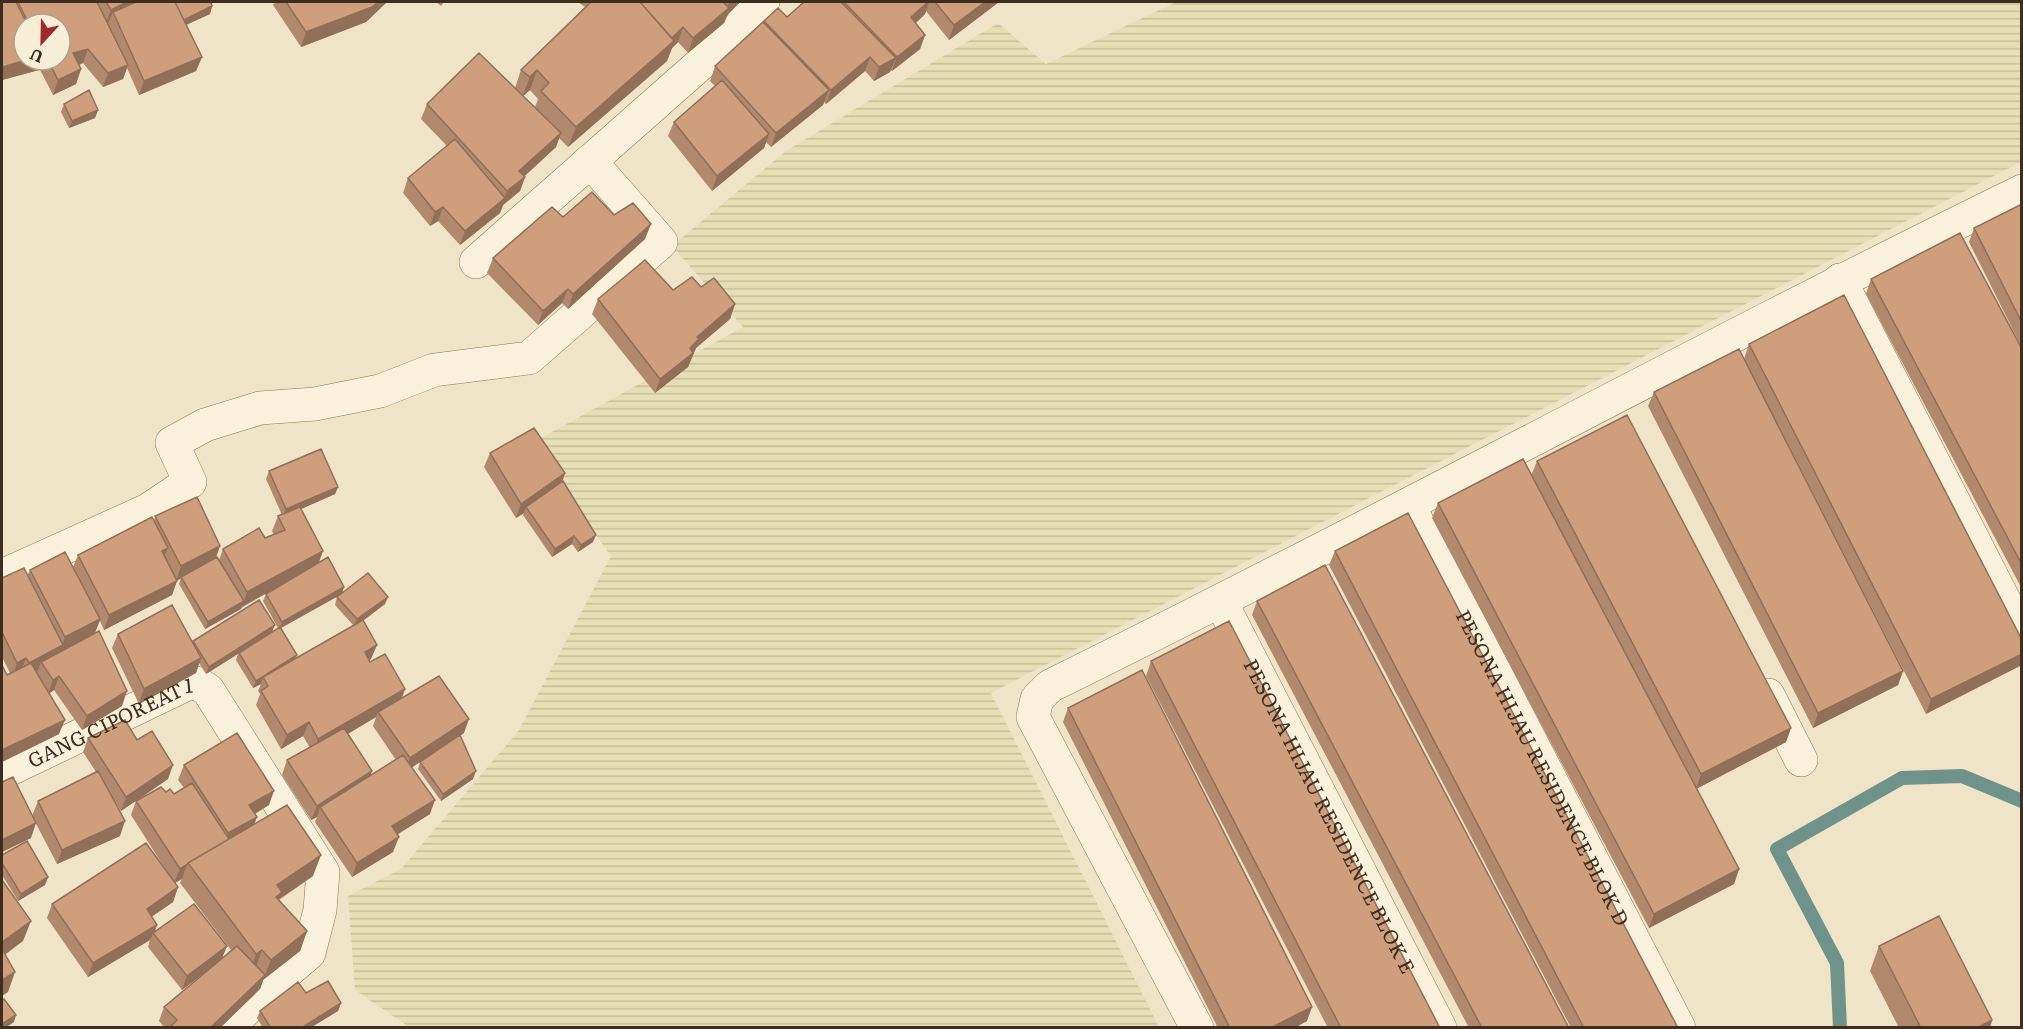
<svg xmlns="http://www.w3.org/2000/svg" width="2023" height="1029" font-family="Literata,serif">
<defs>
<pattern id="farmland-rules" width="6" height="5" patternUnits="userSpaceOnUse" patternTransform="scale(1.5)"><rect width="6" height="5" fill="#e6deb5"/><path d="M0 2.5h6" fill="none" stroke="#c6bf9b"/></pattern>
</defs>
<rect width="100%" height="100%" fill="#f0e4c8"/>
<path fill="url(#farmland-rules)" d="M1176,2H2021V162L991,693L1159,1027H409L355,990L348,896L401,869L519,730L611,556L530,444L743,327L672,246L786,151L998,23L1046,64Z"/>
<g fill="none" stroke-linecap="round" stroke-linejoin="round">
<path stroke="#6f938a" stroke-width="14" d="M1840,1028L1837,963L1777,849L1902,778L1962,776L2022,801"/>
<g stroke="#8d765c" stroke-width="34">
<g id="minor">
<path d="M476,262L723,44L763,2"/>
<path d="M1840,280L2022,635"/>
<path id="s1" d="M1409,506L1679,1028"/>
<path d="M2,576L148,510L190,482L172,443L205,425L260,408L315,404L380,391L434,370L529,358L661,242L590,161"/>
<path id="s2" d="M1221,602L1440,1028"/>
<path d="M1768,695L1801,760"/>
<path id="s3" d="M2,773L187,684L197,683L208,690L323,872L320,910L309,953L262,993L228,1028"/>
<path d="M1197,1028L1033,717L1037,699L1050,686C1376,526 1695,351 2022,191"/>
</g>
</g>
<use href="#minor" stroke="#faf1dc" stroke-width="33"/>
</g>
<path fill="#b2896c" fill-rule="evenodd" d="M2,2H211L212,6L210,14L186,25L202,57L196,71L139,95L127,68L123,79L103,87L83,63L79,65L81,69L76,84L53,95L39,68V70L2,80ZM24,24H60V60H24Z
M275,2H387L366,22L301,47L273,5Z
M436,2H444L441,6Z
M578,2H740L728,14L724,23L688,53L678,42L672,48L667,61L568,147L559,138L556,147L524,176L525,177L520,191L503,205L500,213L460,245L438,221L430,226L403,193L408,178L447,146L421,119L427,104L515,88L521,70L585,7ZM530,90L538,99L535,107L523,96Z
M804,2H999L949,40L926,11L925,14L916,23L925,35L920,49L892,71L891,70L890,72L874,81L865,71L826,104L824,102L823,105L771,147L766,142L764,148L712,191L668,136L674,122L715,86L710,81L715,66L764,21L787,17Z
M64,104L98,110L95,118L69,128L61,112Z
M2022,204V348L1969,242L1974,228Z
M614,215L645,239L568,309L562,303L538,325L487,273L493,258L563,217Z
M1871,279L2022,349V589L1866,294Z
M701,287L735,304L730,319L696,348L688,367L655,393L592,314L598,299Z
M1749,344L2022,640L1926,714L1744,359Z
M1654,392L1903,671L1898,685L1813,728L1648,406Z
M490,453L565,473L562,482L593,542L578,552L572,544L552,557L523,515L524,513L516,518L484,467Z
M1537,461L1791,728L1786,742L1696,789L1739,869L1734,884L1649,928L1432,518L1438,503L1531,476Z
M269,471L338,487L335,494L301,509L319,563L342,594L385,604L363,621L371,659L369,660L370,662L405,689L402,698L464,733L460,736L473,779L441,801L418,769L420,762L412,767L430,814L397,834L393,852L352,877L315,822L317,817L311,820L282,775L287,760L310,748L303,736L281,749L256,705L260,694L258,691L261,684L253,688L236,660L238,654L206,674L199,663L196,673L139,704L112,648L118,634L192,643L193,641L273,632L278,628L263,601L266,594L268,592L242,607L241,609L205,629L179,584L181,578L177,580L172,595L104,630L100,621L95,632L122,706L82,730L54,690L49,694L59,734L2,762V665L7,675L10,673L2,657V578L27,576L30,570L73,567L78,555L154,521L155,516L219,560L223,549L265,538L274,535L272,531L278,516L282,515L266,479ZM341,594L337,597L335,605L353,625L296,658L281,628ZM376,717L373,726L396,760L370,776L372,771L348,734Z
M1335,551L1678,1028H1571L1329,565Z
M1257,601L1569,1028H1469L1252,615Z
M1151,661L1440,1028H1328L1146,676Z
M1068,708L1307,1021L1294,1028H1218L1063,722Z
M88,738L137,740L168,779L121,811L114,801L120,836L57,864L33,818L31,838L2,852V782L32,816L38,801L96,772L83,752Z
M184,765L269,805L255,814L254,824L313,876L279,900L307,931L300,951L263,980L260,989L220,1028H165L159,1021L164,1007L204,973L182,990L148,947L150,940L88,977L47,918L52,904L169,875L131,815L136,801L166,792L174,794L184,788L178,780ZM182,879L180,883L231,950L222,958L227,946L155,932L157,925L151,917L173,902L178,887L175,883Z
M2,855L48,877L45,885L18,901L2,875Z
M1879,946L1992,1020L1990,1028H1899L1870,971Z
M306,993L341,1003L338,1011L310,1028H263L257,1018L260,1011Z"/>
<path fill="#916f58" d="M127,2H150L113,12L108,23L105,25L111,10Z
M378,2H387L366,22L301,47L306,32Z
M729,2H740L728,14L724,23L688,53L693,38L726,11Z
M928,2H929L925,14L906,32L911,17Z
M985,2H999L949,40L954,25Z
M212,6L210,14L179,28L182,21Z
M683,27L678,42L672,48L667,61L568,147L576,127Z
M925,35L920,49L892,71L897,57Z
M88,49L83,63L68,67L73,53Z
M202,57L196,71L139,95L144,81Z
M870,57L865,71L826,104L831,90Z
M896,58L890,72L874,81L879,67Z
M27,60H42L39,70L2,80V67Z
M128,65L123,79L103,87L108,73Z
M81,69L76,84L53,95L58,80Z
M537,70L530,90L522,97L530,77Z
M829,90L823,105L771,147L776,133Z
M98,110L95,118L69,128L72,121Z
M561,133L556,147L514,186L519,171Z
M769,134L764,148L712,191L717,176Z
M525,177L520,191L503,205L500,213L460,245L465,231L504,199L507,191Z
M443,207L438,221L430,226L435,212Z
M651,224L645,239L568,309L573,294Z
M568,289L562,303L538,325L543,311Z
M735,304L730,319L696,348L688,367L655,393L660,379L697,337Z
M565,473L560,488L526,507L524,513L516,518L521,504Z
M338,487L335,494L283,517L286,509Z
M596,535L593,542L578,552L581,545Z
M574,536L572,544L552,557L555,549Z
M220,546L215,561L176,581L181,566Z
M168,548L162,562V551Z
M323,551L318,565L242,607L247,592Z
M177,581L172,595L104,630L109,615Z
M344,587L342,594L279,629L282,622Z
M388,597L385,604L354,627L357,619Z
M244,601L241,609L205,629L208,622Z
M100,619L95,633L41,662L38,670L24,677L29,663L62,646L65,637Z
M275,625L272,632L206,674L209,667Z
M377,645L371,659L359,666L365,652Z
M2022,654V665L1926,714L1931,699Z
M297,655L295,662L263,677L261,684L253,688L256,681Z
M26,658L21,672L12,677L17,663Z
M201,658L196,673L139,704L144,689Z
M1903,671L1898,685L1813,728L1818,713Z
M59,676L54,690L48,694L53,680Z
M405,689L399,704L378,712L376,717L313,754L318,739Z
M127,691L122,706L82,730L87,716Z
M469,719L464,733L405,772L410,758Z
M65,720L59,734L2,762V750Z
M309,722L303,736L281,749L287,735Z
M1791,728L1786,742L1696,789L1701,774Z
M173,765L168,779L121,811L126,797Z
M372,771L367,785L320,807L317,817L311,820L317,806Z
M476,771L473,779L441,801L443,794Z
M274,791L269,805L244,820L249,805Z
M435,800L430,814L387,841L392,826Z
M257,817L252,831L225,842L228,833Z
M125,821L120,836L57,864L62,850Z
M36,823L31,838L2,852V840Z
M399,837L393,852L352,877L357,863Z
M321,855L313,876L279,899L274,912L277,885Z
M187,864L182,879L174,883L180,869Z
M1739,869L1734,884L1649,928L1654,914Z
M48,877L45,885L18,901L21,894Z
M178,887L173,902L141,924L147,909Z
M31,921L23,941L2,957V942Z
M157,925L150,940L88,977L93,963Z
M307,931L300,951L263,980L271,960Z
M227,946L221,960L182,990L187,976Z
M262,950L255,970L249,975L256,954Z
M15,972L8,992L2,996V980Z
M265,975L260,989L220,1028H210Z
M341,1003L338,1011L310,1028H301Z
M1312,1007L1307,1021L1294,1028H1270Z
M16,1015L14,1022L5,1028H2V1024Z
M1992,1020L1990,1028H1977Z"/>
<path fill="#cf9f7d" stroke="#916f58" stroke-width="1.5" d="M2,2H16L27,24H24V60H27L2,67Z
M18,2H97L128,65L108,73L88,49L73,53L81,69L58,80L48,60H60V24H29Z
M106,2H127L111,10Z
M136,2H175L202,57L144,81L113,12Z
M175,2H211L212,6L184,20Z
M286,2H378L372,7L306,32Z
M591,2H640L674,41L576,127L541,91L549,83L537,70L530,77L521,70Z
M640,2H723L729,8L693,38L683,27L672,38Z
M804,2H841L896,58L879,67L870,57L831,90L764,21L778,8L787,17Z
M844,2H928L911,17L925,35L897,57Z
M935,2H985L954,25Z
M763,22L829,90L776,133L715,66Z
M479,53L561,133L519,171L525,177L507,191L427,104Z
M722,80L769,134L717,176L674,122Z
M89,90L98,110L72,121L64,104Z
M455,139L505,198L465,231L443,207L435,212L408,178Z
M592,192L614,215L633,203L651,224L573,294L568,289L543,311L493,258L552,207L563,217Z
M2022,204V323L1974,228Z
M1960,233L2022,349V565L1871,279Z
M645,260L673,290L692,277L701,287L714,278L735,304L697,337L699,339L690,348L693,353L660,379L598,299Z
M1844,295L2022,640V654L1931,699L1749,344Z
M1739,349L1903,671L1818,713L1654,392Z
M1627,415L1791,728L1701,774L1537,461Z
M534,428L565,473L521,504L490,453Z
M321,449L338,487L286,509L269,471Z
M1523,459L1739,869L1654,914L1438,503Z
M563,481L596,535L581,545L574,536L555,549L526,507Z
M197,497L220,546L181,566L155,516Z
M300,507L323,551L247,592L223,549L259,528L265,538L285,530L278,516Z
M1408,513L1678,1028H1584L1335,551Z
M152,517L168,548L162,551L177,581L109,615L78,555Z
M65,552L100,619L65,637L30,570Z
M217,557L244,601L208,622L181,577Z
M328,557L344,587L282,622L266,594Z
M1325,565L1569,1028H1482L1257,601Z
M24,568L63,645L29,663L26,658L17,663L2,632V578Z
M368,573L388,597L357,619L337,597Z
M259,600L275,625L209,667L193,641Z
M172,605L201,658L144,689L118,634Z
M363,620L377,645L365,652L370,662L385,654L405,689L318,739L309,722L287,735L261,691L268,686L263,677Z
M1229,621L1440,1028H1341L1151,661Z
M280,627L297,655L256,681L239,653Z
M99,631L127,691L87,716L59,676L53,680L41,662Z
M31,663L65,720L2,750V665L7,675Z
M1142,670L1312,1007L1270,1028H1230L1068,708Z
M439,676L469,719L410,758L378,712Z
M125,720L137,740L152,731L173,765L126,797L88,738Z
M344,728L372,771L317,806L287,760Z
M237,733L274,791L249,805L257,817L228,833L184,765Z
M460,735L476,771L443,794L420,762Z
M403,755L435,800L392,826L399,837L357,863L320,807Z
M98,771L125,821L62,850L38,801Z
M13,777L36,823L2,840V782Z
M192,783L229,839L188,863V864L180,869L136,801L161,787L166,792L170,789L174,794Z
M287,805L321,855L277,885L282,892L276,897L307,931L271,960L262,950L256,954L188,863Z
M27,841L48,877L21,894L2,863V855Z
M146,843L178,887L147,909L157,925L93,963L52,904Z
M2,880L31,921L2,942Z
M194,904L227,946L187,976L153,933Z
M1939,916L1992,1020L1977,1028H1921L1879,946Z
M237,946L265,975L210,1028H170V1027L177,1020L164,1007Z
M2,949L15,972L2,980Z
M328,981L341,1003L301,1028H271L260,1011L298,982L306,993Z
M4,999L16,1015L2,1024V1001Z"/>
<g text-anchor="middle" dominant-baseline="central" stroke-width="6" stroke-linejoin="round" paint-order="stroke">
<g font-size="20" fill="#3d2e20" stroke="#f7eed8">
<text stroke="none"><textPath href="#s3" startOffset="120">GANG CIPOREAT 1</textPath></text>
<text stroke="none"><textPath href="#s1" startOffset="294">PESONA HIJAU RESIDENCE BLOK D</textPath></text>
<text stroke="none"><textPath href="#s2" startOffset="240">PESONA HIJAU RESIDENCE BLOK E</textPath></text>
</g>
</g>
<rect width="2023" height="1029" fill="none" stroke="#3d2e20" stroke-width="6"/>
<g transform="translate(42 42) rotate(202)"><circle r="28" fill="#f7eed8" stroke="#ada18e" stroke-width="1.5"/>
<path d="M0-4.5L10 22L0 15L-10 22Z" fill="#9e2a2b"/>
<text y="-9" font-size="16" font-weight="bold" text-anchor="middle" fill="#3d2e20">U</text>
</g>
</svg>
